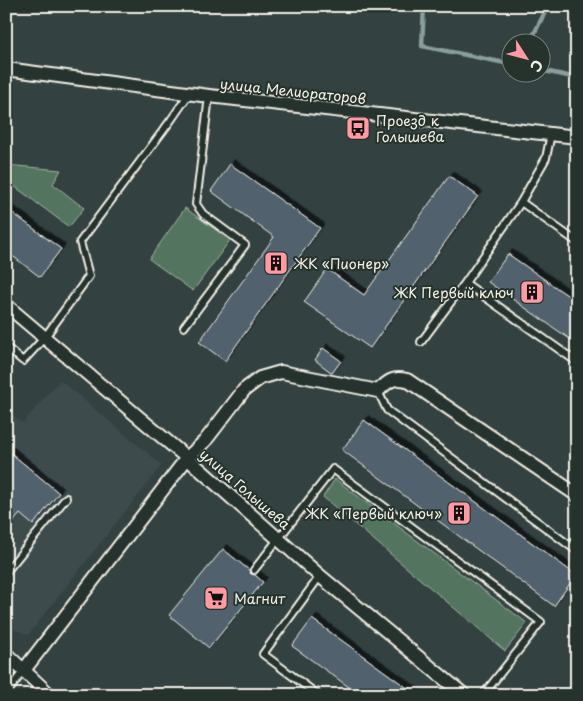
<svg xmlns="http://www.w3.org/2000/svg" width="583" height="701" font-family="'Playpen Sans',sans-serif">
<defs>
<filter id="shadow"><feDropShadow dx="4.5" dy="-4.5" stdDeviation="0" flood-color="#0009"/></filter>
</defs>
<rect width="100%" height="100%" fill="#334140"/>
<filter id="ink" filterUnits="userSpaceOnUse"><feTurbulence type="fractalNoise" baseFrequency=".02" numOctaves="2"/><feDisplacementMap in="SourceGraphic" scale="10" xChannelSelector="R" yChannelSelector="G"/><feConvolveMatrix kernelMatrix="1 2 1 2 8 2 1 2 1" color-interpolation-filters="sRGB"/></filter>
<g filter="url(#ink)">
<path fill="#3c4b4e" d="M60,380L162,465L28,635L6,626V410L23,423Z"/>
<path fill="#53755f" stroke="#a4b3a4" d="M6,165L61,170L53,184L84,208L69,227L6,180Z
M185,208L230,240L193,291L149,259Z
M335,479L527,623L505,651L323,497Z"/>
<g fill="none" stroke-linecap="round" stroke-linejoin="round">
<path stroke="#8a9e9c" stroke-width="4.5" d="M424,6L422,46L510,64
M530,42L548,6
M540,70L577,78"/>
</g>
<path fill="#51626e" stroke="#f4f1e8" filter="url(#shadow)" d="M230,164L320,228L225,361L199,342L274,237L211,191Z
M449,176L478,196L370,348L304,302L327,269L364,295Z
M6,208L61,249L40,277L6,251Z
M508,254L577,302V344L488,282Z
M323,348L341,361L332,373L315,360Z
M364,420L576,575L554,606L342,450Z
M6,449L59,493L33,525L20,514L6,531Z
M223,549L249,570L251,574L255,575L263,582L209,648L169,615Z
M312,619L417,695H360L292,646Z"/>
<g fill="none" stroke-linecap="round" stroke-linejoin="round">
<g stroke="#f4f1e8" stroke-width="10">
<path id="service" d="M551,134L546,158L521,202L465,283L577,362
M521,202L577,242
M184,327L245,245L203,214L196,204L209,96
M421,342L465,283
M6,347L23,361L45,337L89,276L80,242L171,120L189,94
M378,391L387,410L577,551
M254,570L333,469L541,622L483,695
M6,572L66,498
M6,694L24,670
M318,695L263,654L320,576"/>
</g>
<g stroke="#f4f1e8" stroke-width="16">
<path id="minor" d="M6,69L209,96L577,137
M6,305L187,458L320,576L464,695
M6,654L50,695
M24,670L187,458L205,441L244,390L260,378L281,372L378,391C388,381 393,377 407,380L577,495"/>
</g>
<use href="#service" stroke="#26332d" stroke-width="6"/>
<use href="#minor" stroke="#26332d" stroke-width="12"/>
</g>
</g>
<defs>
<g id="bus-square" transform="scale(1.25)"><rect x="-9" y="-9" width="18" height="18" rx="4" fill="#ff9aa2" stroke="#26332d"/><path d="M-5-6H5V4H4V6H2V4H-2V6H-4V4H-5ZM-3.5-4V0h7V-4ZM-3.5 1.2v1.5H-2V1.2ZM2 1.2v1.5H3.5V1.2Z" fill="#111"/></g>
<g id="building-square" transform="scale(1.25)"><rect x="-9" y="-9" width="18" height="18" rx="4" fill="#ff9aa2" stroke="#26332d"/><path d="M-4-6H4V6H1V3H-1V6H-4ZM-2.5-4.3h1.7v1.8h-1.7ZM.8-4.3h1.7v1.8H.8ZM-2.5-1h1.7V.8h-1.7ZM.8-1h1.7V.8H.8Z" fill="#111"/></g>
<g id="supermarket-square" transform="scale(1.25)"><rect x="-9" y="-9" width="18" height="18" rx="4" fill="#ff9aa2" stroke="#26332d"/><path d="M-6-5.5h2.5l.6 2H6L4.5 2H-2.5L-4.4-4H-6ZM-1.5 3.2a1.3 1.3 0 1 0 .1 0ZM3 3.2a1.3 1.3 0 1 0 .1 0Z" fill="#111"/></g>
</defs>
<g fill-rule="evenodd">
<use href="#bus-square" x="358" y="128"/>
<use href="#building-square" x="276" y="263"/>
<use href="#building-square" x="532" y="292"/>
<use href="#building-square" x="459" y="513"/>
<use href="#supermarket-square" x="216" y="598"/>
</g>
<g text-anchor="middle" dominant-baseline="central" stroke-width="4" stroke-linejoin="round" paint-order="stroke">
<g font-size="14" fill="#f4f1e8" stroke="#26332d">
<text transform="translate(293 91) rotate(6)">улица Мелиораторов</text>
<text transform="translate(245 489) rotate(41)">улица Голышева</text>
</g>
<g font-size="14" fill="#f4f1e8" stroke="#26332d" text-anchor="start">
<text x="376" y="120">Проезд к<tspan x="376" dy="16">Голышева</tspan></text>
<text x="294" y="263">ЖК «Пионер»</text>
<text x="514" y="292" text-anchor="end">ЖК Первый ключ</text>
<text x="442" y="513" text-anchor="end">ЖК «Первый ключ»</text>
<text x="234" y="598">Магнит</text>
</g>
</g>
<rect width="583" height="701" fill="none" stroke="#26332d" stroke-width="25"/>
<rect x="12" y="12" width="558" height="676" fill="none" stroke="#f4f1e8" stroke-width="2" filter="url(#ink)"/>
<g transform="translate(526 58) rotate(126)"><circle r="24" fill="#26332d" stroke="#787f78"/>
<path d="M0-4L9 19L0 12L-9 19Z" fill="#ff9aa2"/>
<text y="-8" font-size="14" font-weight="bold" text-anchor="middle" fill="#f4f1e8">С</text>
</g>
</svg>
